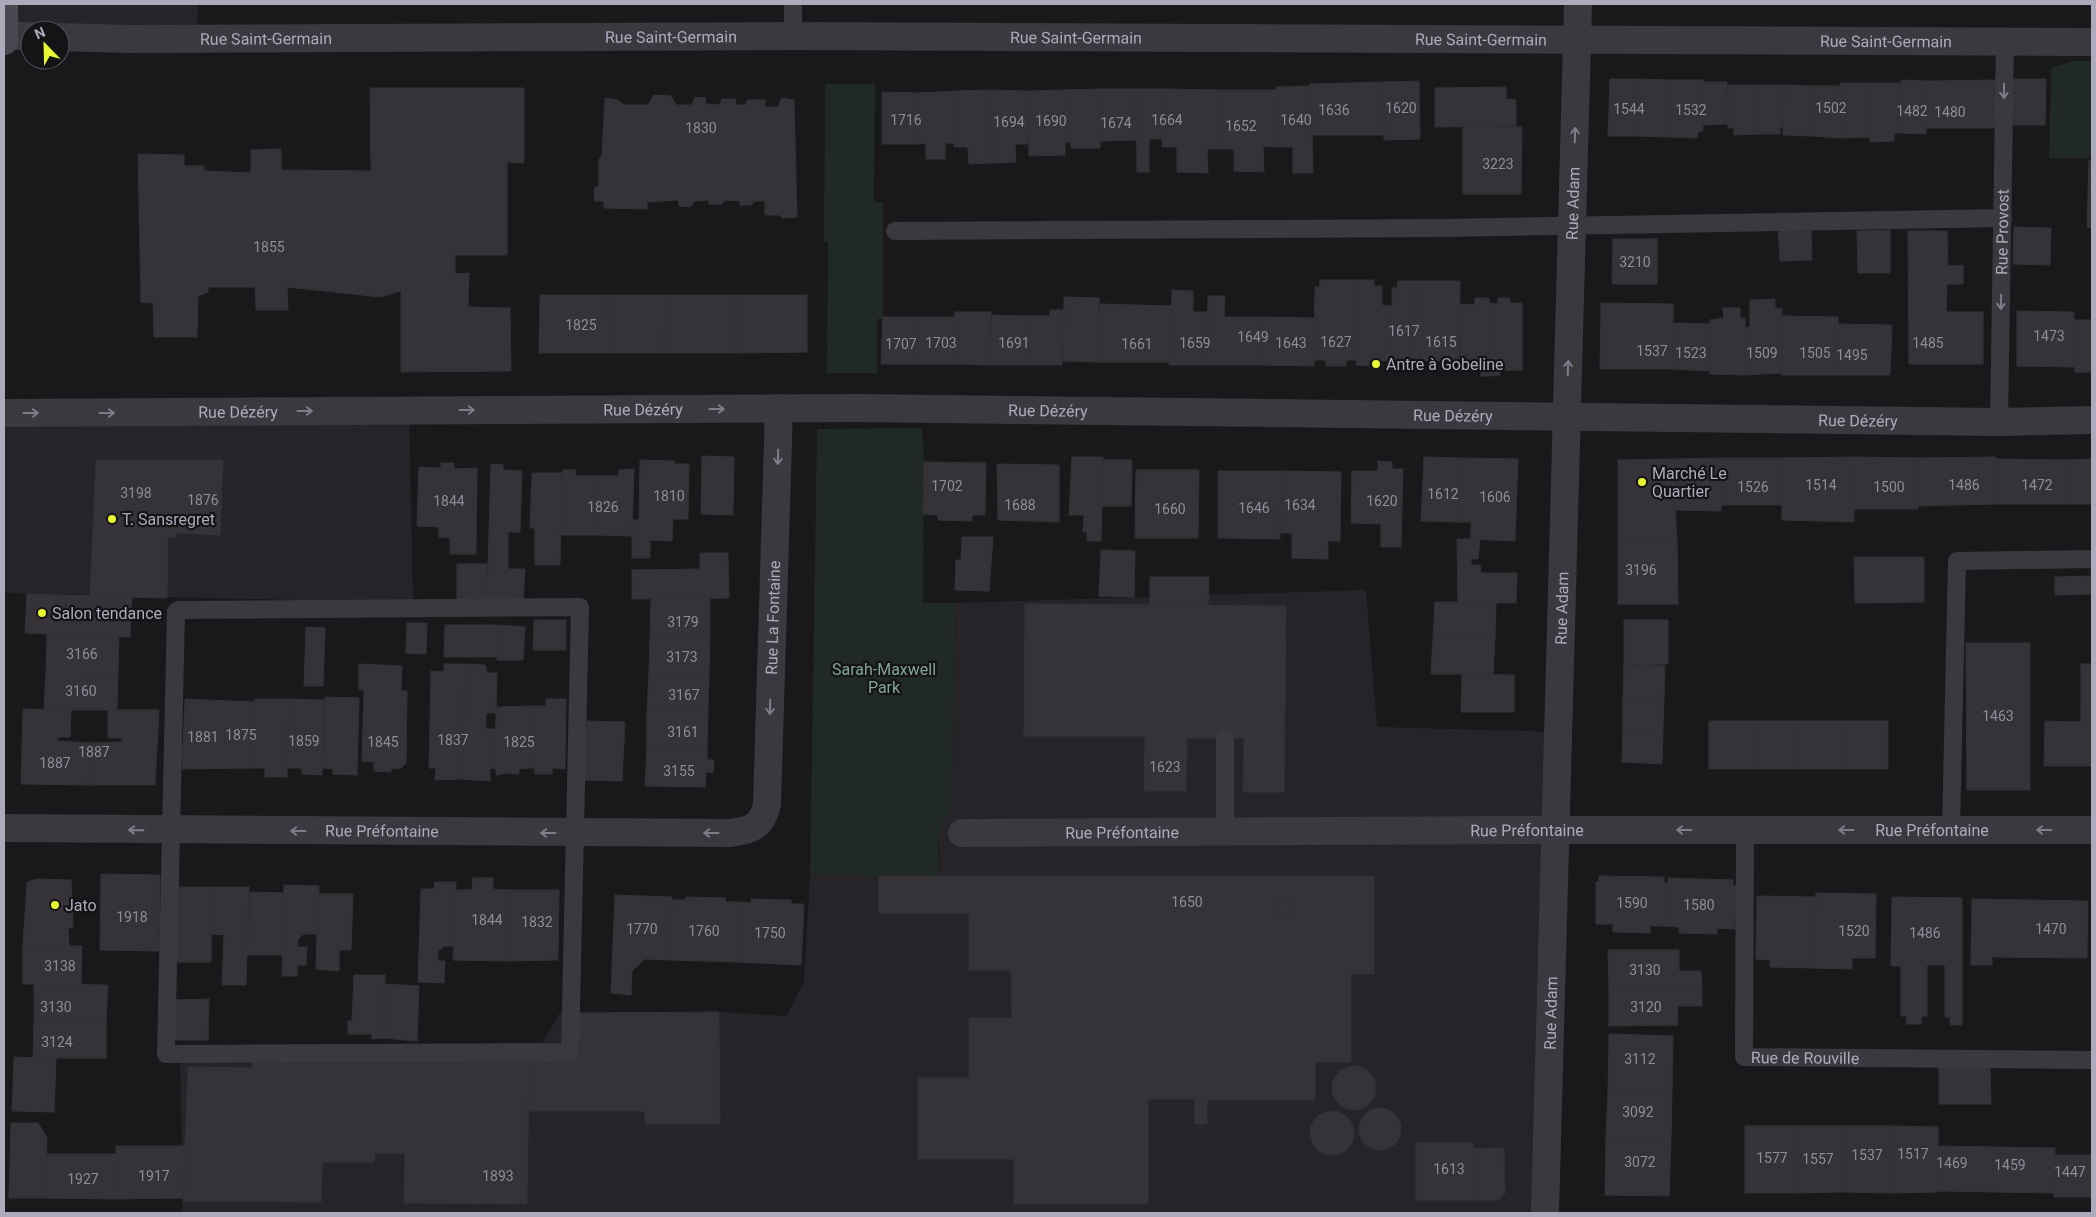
<svg xmlns="http://www.w3.org/2000/svg" width="2096" height="1217" font-family="Roboto,sans-serif">
<rect width="100%" height="100%" fill="#19181b"/>
<path fill="#262428" d="M4,4H198L197,30L4,27Z
M409,404L413,603L4,593V413Z
M1366,590L1377,727L1558,732L1545,1213H183L180,1060L537,1053L559,1014L719,1012L787,1016L804,981L810,875L940,876L938,831L942,819L951,810L956,603Z"/>
<path fill="#202925" d="M2073,61H2092V158H2049L2051,68Z
M825,84H875L874,202H883V319H877V373H827L828,242H824Z
M922,428L924,462L923,603H956L951,810C932,830 939,851 940,877L810,875L817,429Z"/>
<path fill="#353337" stroke="#343237" d="M1610,79H1638L1636,136H1608Z
M1638,79L1670,80L1668,137L1636,136Z
M2012,79H2046L2045,125H2012Z
M1670,80H1703V131L1698,132L1697,138L1668,137Z
M1902,80L1927,81L1926,134L1900,133V83Z
M1996,80L1995,128H1926L1927,81Z
M1419,81L1420,139L1384,140L1383,82Z
M1383,82L1384,135H1312L1310,84Z
M1702,82H1727L1728,124L1703,125Z
M1840,83H1870V137L1841,138Z
M1870,83H1900V133H1894V141L1870,142Z
M1728,85H1756V134L1734,135V128H1728Z
M1756,85H1784L1783,127H1780V134H1756Z
M1784,85L1813,86L1812,136L1783,135Z
M1311,86L1313,173H1293V147H1276V87Z
M1813,86H1841V138L1812,136Z
M1506,87V99L1516,100V126L1435,127V88Z
M370,88H524V163L507,162V255H455V274L469,273L468,307L510,308L511,371L401,372V291L380,297L287,287L288,310H256L255,287H208V292L198,296L197,337H154L153,303L141,302L138,154L184,155V166H204V171L251,173V150L281,149V170L371,171Z
M1100,89H1136V140L1100,141Z
M1100,89V148H1071V142H1065V90Z
M1136,89H1164L1163,139H1149V172H1137Z
M1164,89L1220,90L1221,149H1207L1208,173L1177,172V147H1162Z
M991,90L1028,91V144H1015L1016,162L992,163Z
M991,90L992,163L969,164L968,147H954L955,91Z
M1065,90V155L1029,156L1028,91Z
M1220,90H1276V147L1263,146L1264,172L1234,171V149H1221Z
M955,91L954,143H945V159H926V143L919,144V93Z
M882,92L919,93V144H882Z
M654,95L671,96L676,105H692L695,97L706,98L705,104L720,105L722,99H735L736,105H746L747,100H765V107H778L782,98L794,100L797,217L783,218L779,215H765V201H754L752,205H740V201L725,200L722,204H709V200L695,201L690,207L679,206L678,200L647,202V209L604,208V201H595L594,189L599,185V160L602,155L605,98L618,100L624,105H648Z
M1463,127H1522L1521,194H1463Z
M2089,160H2092V228L2087,227Z
M1811,226L1812,260L1780,261L1778,227Z
M2014,227L2051,228L2050,265L2013,264Z
M1890,230V273H1858L1857,231Z
M1908,231H1947L1948,266L1963,265V284H1947L1946,312H1983V364H1909Z
M1613,239H1657V284H1612Z
M1320,280H1357L1356,360H1346V366H1326V360H1314L1315,287H1320Z
M1357,280H1374V286H1382V305L1386,306L1385,361L1369,360V366L1356,365Z
M1398,281H1416L1415,361H1385L1386,306H1392V288H1397Z
M1416,281H1460L1459,360L1415,361Z
M1172,290L1193,291V312H1208L1207,365H1169Z
M540,295H608L609,353H539Z
M608,295H665L664,353H609Z
M665,295H736V353H664Z
M736,295H807V352L736,353Z
M1208,296H1225L1224,317H1262L1261,365H1207Z
M1064,297L1099,298L1098,362L1063,361Z
M1475,298H1489V376H1481V369H1460V304L1475,305Z
M1498,298H1510V303H1522V370H1500V375L1489,376V303L1498,304Z
M1775,299V308L1782,309L1781,373L1745,375V327L1750,328V300Z
M1601,303L1673,304V369H1600Z
M1100,304L1171,306L1169,362H1098Z
M1723,308H1740V318H1745V375L1710,374V320L1724,318Z
M1050,310H1064L1062,365H1028V316H1050Z
M2017,311L2074,312V367L2017,366Z
M955,312H991L990,365L954,364Z
M992,315L1028,316V365H990Z
M1782,316L1838,317V375H1781Z
M883,317H919L918,364H881Z
M919,317H955L954,364H918Z
M1262,317L1314,318V366L1261,365Z
M2074,320H2092V372H2075Z
M1673,323L1711,324L1709,371L1673,369Z
M1838,324L1892,325L1890,375H1838Z
M702,456L734,457L733,515L701,514Z
M1072,457H1103L1101,541H1087V532H1083L1084,515H1069Z
M1424,457L1460,458L1458,522L1421,521Z
M1854,457L1919,458L1918,509H1854Z
M1854,457V522L1782,520V458Z
M1996,457V504L1918,506L1919,458Z
M1460,458L1518,459L1515,541L1471,539V522H1458Z
M1722,458L1721,511L1675,510L1677,540H1618V460Z
M1722,458H1782V505H1721Z
M1996,459L2067,460L2066,504H1996Z
M2092,459V504H2066L2067,460Z
M96,460H223L220,535L176,533V538L168,537L167,598L90,596Z
M640,460L674,461V464H689L688,519H673L672,541L650,540V558H632V520H639Z
M1103,460H1132L1131,506H1102Z
M1378,461L1392,462V469H1403L1401,547H1381V524L1351,523L1352,471H1378Z
M924,462L986,463L985,515H972V521L938,520V515L923,514Z
M441,463H454V469L477,468L476,554H450V538L439,537V527L417,526L419,467L441,468Z
M491,464L503,465V470L522,471L520,532H508V569H525L523,601L487,599Z
M997,464L1059,465V522L998,520Z
M634,469L632,536L596,535L598,476H618L619,470Z
M563,470H576L575,476H598L596,535H560Z
M1136,470H1199L1198,538H1135Z
M1218,471H1281L1280,539L1218,538Z
M1281,471L1341,472L1340,541H1328V559L1292,558V533H1280Z
M532,473H562L560,565H535V528H530Z
M962,537H993L989,591L955,590L956,560H961Z
M1457,539H1480L1478,559H1471V565H1480L1481,573H1517L1516,603L1458,602Z
M1618,540H1677L1678,604H1618Z
M1101,550L1135,551L1134,597L1099,596Z
M700,553H728L729,598L632,599V570L700,569Z
M1854,557H1924V602L1855,603Z
M2092,561V606L2091,594L2055,595V577L2091,576V562Z
M457,564H487V599L457,600Z
M1150,577H1209L1208,605H1150Z
M27,594L132,597L130,637L25,633Z
M710,598V636H650L651,599Z
M1435,602H1496L1495,637L1433,638Z
M1025,604L1286,606L1284,792H1243L1244,738H1187L1186,791H1144L1145,736H1024Z
M534,620H566V650H533Z
M1624,620H1668V664L1624,665Z
M407,623H427L426,654L406,653Z
M445,625H497V657H444Z
M497,625L525,627L523,660H497Z
M306,627L325,628L323,686H304Z
M47,634L119,636L118,673L46,672Z
M650,636H710L709,673H649Z
M1495,637L1493,674H1431L1433,638Z
M1966,643H2030V790H1967Z
M359,664L402,666L401,691H407L406,763L400,769L391,768V772L374,771V762L362,761L364,690H359Z
M444,664H465L462,779L435,780L436,768H429L431,671L444,672Z
M465,664L485,665L487,673H497L496,713H486V729H495V768L490,769V781L462,779Z
M2081,664H2092V712L2081,711Z
M1624,665L1665,666L1664,699L1623,698Z
M46,672L118,673L117,710H44Z
M649,673H709L708,711L647,710Z
M1462,674L1514,675V712H1461Z
M325,697L359,698L357,775L333,774V769L323,768Z
M1623,698L1664,699L1663,730L1623,729Z
M185,699L255,702L252,768L182,769Z
M255,699H289L287,777H265V768H252Z
M289,699L324,700L322,775L302,774V768H287Z
M546,699H566L565,769L552,768V774H535V768H530L531,706H546Z
M531,706L530,768L519,769V774L505,773L497,775L495,768L496,707Z
M23,709L71,710L70,737H58L57,741L90,743L88,785L21,784Z
M108,710H159L155,785H88L90,743L122,742V738H108Z
M647,710L708,711L707,749L647,748Z
M2081,711L2092,712V766H2044L2045,721L2081,722Z
M587,721L625,722L622,781L584,780Z
M1709,721H1756V769H1709Z
M1756,721H1794V769H1756Z
M1794,721H1842V769H1794Z
M1842,721H1888V769H1842Z
M1623,729L1663,730L1662,764L1622,762Z
M647,748L707,749V760H714L713,773L706,772L705,787L645,786Z
M101,874L160,875L159,951L100,950Z
M879,876H1374V974H1351V1062H1315V1100H1207V1124H1195V1099H1148V1204H1014V1159H918V1078H969V1018H1012L1011,970H969V913H879Z
M1599,876L1664,877V884L1666,883L1664,926H1650V933L1613,932V924H1596V882H1599Z
M473,878H493V889L508,890L506,961L453,960L456,890H472Z
M1668,878L1733,880V886H1736L1735,929L1717,928V934L1679,933V927L1664,926L1666,883L1668,884Z
M37,879L71,880L73,928H68L69,946H23L27,882Z
M435,882H456L454,946H445L438,951V961H445L444,983L418,982L421,889H434Z
M284,885L319,886L317,934H304L298,939L297,947H307L306,965H297V976H282Z
M177,887H212L211,962H175Z
M212,887H249L246,985H222L224,935L212,934Z
M508,890H559L558,960L506,961Z
M250,892L284,893L282,955H247Z
M1816,893L1876,894L1875,958H1852V969L1814,968Z
M318,894H353L351,950H339V971L316,969Z
M615,895L672,897V900L670,960L645,959L632,971L631,995L611,993Z
M1757,896L1816,897L1814,968L1770,967V960L1756,959Z
M686,897L726,898L725,902H739L737,962L670,960L672,900H685Z
M1892,897L1962,898V1025H1950V1017H1945V965H1927V1016H1922L1921,1024H1906L1907,1016H1901V966H1891Z
M1275 908a9 9 0 1 1 18 0a9 9 0 1 1-18 0Z
M751,899L791,900V904H804L801,965L737,962L739,902L751,903Z
M1972,899L2088,901L2087,958L1992,957V965H1971Z
M23,946H82L81,984H23Z
M1608,950H1679V971H1701L1702,989L1609,990Z
M354,975H385L384,1038L372,1039V1034H348V1021H352Z
M34,984L108,985L106,1021H34Z
M384,984L419,986L417,1041L384,1038Z
M1702,989V1006H1677L1678,1025L1609,1026V990Z
M209,999L208,1040H172L173,1000Z
M719,1012L720,1124H645V1111H529V1058H576V1013Z
M34,1021H106V1058H33Z
M1609,1034L1673,1036L1672,1092L1608,1091Z
M14,1057L56,1059L54,1112L12,1111Z
M529,1058L527,1204L404,1203L405,1153H375L374,1162H322L321,1202L183,1201L188,1067L252,1068L253,1061Z
M1332 1088a22 22 0 1 1 44 0a22 22 0 1 1-44 0Z
M1939,1067H1990L1991,1104H1939Z
M1608,1091L1672,1092L1671,1140L1606,1138Z
M1359 1129a21 21 0 1 1 42 0a21 21 0 1 1-42 0Z
M1310 1133a22 22 0 1 1 44 0a22 22 0 1 1-44 0Z
M11,1123H38L47,1138L45,1198H9Z
M1745,1126H1794V1193H1745Z
M1794,1126H1842L1841,1192L1794,1193Z
M1842,1126H1890L1889,1193L1841,1192Z
M1890,1126L1938,1127V1192L1889,1193Z
M1606,1138L1671,1140L1669,1196L1605,1195Z
M1416,1143H1473V1200H1416Z
M116,1146H185L184,1198L116,1199Z
M1938,1146L2055,1148L2054,1193L1937,1191Z
M1504,1148L1505,1193L1499,1200H1473V1149Z
M47,1154H116V1199L45,1198Z
M2054,1155H2092V1197H2054Z"/>
<g fill="none" stroke-linecap="round" stroke-linejoin="round">
<g stroke="#3b3940" stroke-width="18">
<path d="M793,36V4"/>
<path d="M895,231L1443,228L2003,218"/>
<path id="s1" d="M1999,422L2005,43"/>
<path d="M580,607L570,1052L166,1054L176,612L178,610Z"/>
<path id="s2" d="M1745,830L1744,1057L2092,1060"/>
<path d="M1951,830L1957,561L2092,559"/>
<path d="M1225,831V738"/>
</g>
<g stroke="#3b3940" stroke-width="28">
<path d="M4,36H30"/>
<path id="s3" d="M60,37L129,39L793,36L2092,42"/>
<path id="s4" d="M4,413L858,408L1999,422L2092,420"/>
<path id="s5" d="M4,828L730,833C753,830 762,826 767,804L779,408"/>
<path id="s6" d="M962,833L1524,830H2092"/>
<path id="s7" d="M1545,1213L1578,4"/>
</g>
<path stroke="#494750" stroke-width="28" d="M4,41V4"/>
</g>
<defs><path id="oneway-shaft" d="M-6 0H5M1.5-3L5.5 0L1.5 3" fill="none" stroke-width="1.6" stroke-linecap="round" stroke-linejoin="round" transform="scale(1.25)"/></defs>
<g stroke="#7f7d8a">
<use href="#oneway-shaft" transform="translate(2004 91) rotate(91)"/>
<use href="#oneway-shaft" transform="translate(1575 135) rotate(-88)"/>
<use href="#oneway-shaft" transform="translate(2001 302) rotate(91)"/>
<use href="#oneway-shaft" transform="translate(1568 368) rotate(-88)"/>
<use href="#oneway-shaft" transform="translate(717 409)"/>
<use href="#oneway-shaft" transform="translate(467 410)"/>
<use href="#oneway-shaft" transform="translate(305 411)"/>
<use href="#oneway-shaft" transform="translate(31 413)"/>
<use href="#oneway-shaft" transform="translate(107 413)"/>
<use href="#oneway-shaft" transform="translate(778 457) rotate(92)"/>
<use href="#oneway-shaft" transform="translate(770 707) rotate(92)"/>
<use href="#oneway-shaft" transform="translate(136 830) rotate(-179)"/>
<use href="#oneway-shaft" transform="translate(1684 830) rotate(180)"/>
<use href="#oneway-shaft" transform="translate(1846 830) rotate(-180)"/>
<use href="#oneway-shaft" transform="translate(2044 830) rotate(-180)"/>
<use href="#oneway-shaft" transform="translate(298 831) rotate(-180)"/>
<use href="#oneway-shaft" transform="translate(548 833) rotate(-180)"/>
<use href="#oneway-shaft" transform="translate(711 833) rotate(180)"/>
</g>
<g fill="#e7f833" stroke="#141316" stroke-width="2">
<circle cx="1376" cy="364" r="5"/>
<circle cx="1642" cy="482" r="5"/>
<circle cx="112" cy="519" r="5"/>
<circle cx="42" cy="613" r="5"/>
<circle cx="55" cy="905" r="5"/>
</g>
<g text-anchor="middle" dominant-baseline="central" stroke-width="4.5" stroke-linejoin="round" paint-order="stroke">
<g font-size="14" fill="#8e8c9a">
<text x="1401" y="108">1620</text>
<text x="1831" y="108">1502</text>
<text x="1629" y="109">1544</text>
<text x="1334" y="110">1636</text>
<text x="1691" y="110">1532</text>
<text x="1912" y="111">1482</text>
<text x="1950" y="112">1480</text>
<text x="906" y="120">1716</text>
<text x="1167" y="120">1664</text>
<text x="1296" y="120">1640</text>
<text x="1051" y="121">1690</text>
<text x="1009" y="122">1694</text>
<text x="1116" y="123">1674</text>
<text x="1241" y="126">1652</text>
<text x="701" y="128">1830</text>
<text x="1498" y="164">3223</text>
<text x="269" y="247">1855</text>
<text x="1635" y="262">3210</text>
<text x="581" y="325">1825</text>
<text x="1404" y="331">1617</text>
<text x="2049" y="336">1473</text>
<text x="1253" y="337">1649</text>
<text x="1336" y="342">1627</text>
<text x="1441" y="342">1615</text>
<text x="941" y="343">1703</text>
<text x="1014" y="343">1691</text>
<text x="1195" y="343">1659</text>
<text x="1291" y="343">1643</text>
<text x="1928" y="343">1485</text>
<text x="901" y="344">1707</text>
<text x="1137" y="344">1661</text>
<text x="1652" y="351">1537</text>
<text x="1691" y="353">1523</text>
<text x="1762" y="353">1509</text>
<text x="1815" y="353">1505</text>
<text x="1852" y="355">1495</text>
<text x="1821" y="485">1514</text>
<text x="1964" y="485">1486</text>
<text x="2037" y="485">1472</text>
<text x="947" y="486">1702</text>
<text x="1753" y="487">1526</text>
<text x="1889" y="487">1500</text>
<text x="136" y="493">3198</text>
<text x="1443" y="494">1612</text>
<text x="669" y="496">1810</text>
<text x="1495" y="497">1606</text>
<text x="203" y="500">1876</text>
<text x="449" y="501">1844</text>
<text x="1382" y="501">1620</text>
<text x="1020" y="505">1688</text>
<text x="1300" y="505">1634</text>
<text x="603" y="507">1826</text>
<text x="1254" y="508">1646</text>
<text x="1170" y="509">1660</text>
<text x="1641" y="570">3196</text>
<text x="683" y="622">3179</text>
<text x="82" y="654">3166</text>
<text x="682" y="657">3173</text>
<text x="81" y="691">3160</text>
<text x="684" y="695">3167</text>
<text x="1998" y="716">1463</text>
<text x="683" y="732">3161</text>
<text x="241" y="735">1875</text>
<text x="203" y="737">1881</text>
<text x="453" y="740">1837</text>
<text x="304" y="741">1859</text>
<text x="383" y="742">1845</text>
<text x="519" y="742">1825</text>
<text x="94" y="752">1887</text>
<text x="55" y="763">1887</text>
<text x="1165" y="767">1623</text>
<text x="679" y="771">3155</text>
<text x="1187" y="902">1650</text>
<text x="1632" y="903">1590</text>
<text x="1699" y="905">1580</text>
<text x="132" y="917">1918</text>
<text x="487" y="920">1844</text>
<text x="537" y="922">1832</text>
<text x="642" y="929">1770</text>
<text x="2051" y="929">1470</text>
<text x="704" y="931">1760</text>
<text x="1854" y="931">1520</text>
<text x="770" y="933">1750</text>
<text x="1925" y="933">1486</text>
<text x="60" y="966">3138</text>
<text x="1645" y="970">3130</text>
<text x="56" y="1007">3130</text>
<text x="1646" y="1007">3120</text>
<text x="57" y="1042">3124</text>
<text x="1640" y="1059">3112</text>
<text x="1638" y="1112">3092</text>
<text x="1913" y="1154">1517</text>
<text x="1867" y="1155">1537</text>
<text x="1772" y="1158">1577</text>
<text x="1818" y="1159">1557</text>
<text x="1640" y="1162">3072</text>
<text x="1952" y="1163">1469</text>
<text x="2010" y="1165">1459</text>
<text x="1449" y="1169">1613</text>
<text x="2070" y="1172">1447</text>
<text x="154" y="1176">1917</text>
<text x="498" y="1176">1893</text>
<text x="83" y="1179">1927</text>
</g>
<g font-size="16" fill="#acaabb" stroke="#141316">
<text stroke="none"><textPath href="#s3" startOffset="611">Rue Saint-Germain</textPath></text>
<text stroke="none"><textPath href="#s3" startOffset="1016">Rue Saint-Germain</textPath></text>
<text stroke="none"><textPath href="#s3" startOffset="206">Rue Saint-Germain</textPath></text>
<text stroke="none"><textPath href="#s3" startOffset="1421">Rue Saint-Germain</textPath></text>
<text stroke="none"><textPath href="#s3" startOffset="1826">Rue Saint-Germain</textPath></text>
<text stroke="none"><textPath href="#s7" startOffset="1010">Rue Adam</textPath></text>
<text stroke="none"><textPath href="#s1" startOffset="190">Rue Provost</textPath></text>
<text stroke="none"><textPath href="#s4" startOffset="639">Rue Dézéry</textPath></text>
<text stroke="none"><textPath href="#s4" startOffset="1044">Rue Dézéry</textPath></text>
<text stroke="none"><textPath href="#s4" startOffset="234">Rue Dézéry</textPath></text>
<text stroke="none"><textPath href="#s4" startOffset="1449">Rue Dézéry</textPath></text>
<text stroke="none"><textPath href="#s4" startOffset="1854">Rue Dézéry</textPath></text>
<text stroke="none"><textPath href="#s7" startOffset="605">Rue Adam</textPath></text>
<text stroke="none"><textPath href="#s5" startOffset="964">Rue La Fontaine</textPath></text>
<text stroke="none"><textPath href="#s6" startOffset="565">Rue Préfontaine</textPath></text>
<text stroke="none"><textPath href="#s6" startOffset="970">Rue Préfontaine</textPath></text>
<text stroke="none"><textPath href="#s5" startOffset="378">Rue Préfontaine</textPath></text>
<text stroke="none"><textPath href="#s6" startOffset="160">Rue Préfontaine</textPath></text>
<text stroke="none"><textPath href="#s7" startOffset="200">Rue Adam</textPath></text>
<text stroke="none"><textPath href="#s2" startOffset="288">Rue de Rouville</textPath></text>
</g>
<g font-size="16" fill="#acaabb" stroke="#141316" text-anchor="start">
<text x="1386" y="364">Antre à Gobeline</text>
<text x="1652" y="473">Marché Le<tspan x="1652" dy="18">Quartier</tspan></text>
<text x="122" y="519">T. Sansregret</text>
<text x="52" y="613">Salon tendance</text>
<text x="65" y="905">Jato</text>
</g>
<g font-size="16" fill="#81a693" stroke="#141316">
<text x="884" y="669">Sarah-Maxwell<tspan x="884" dy="18">Park</tspan></text>
</g>
</g>
<rect width="2096" height="1217" fill="none" stroke="#acaabb" stroke-width="10"/>
<g transform="translate(45 45) rotate(337)"><circle r="24" fill="#141316" stroke="#514f58"/>
<path d="M0-4L9 19L0 12L-9 19Z" fill="#e7f833"/>
<text y="-8" font-size="14" font-weight="bold" text-anchor="middle" fill="#acaabb">N</text>
</g>
</svg>
